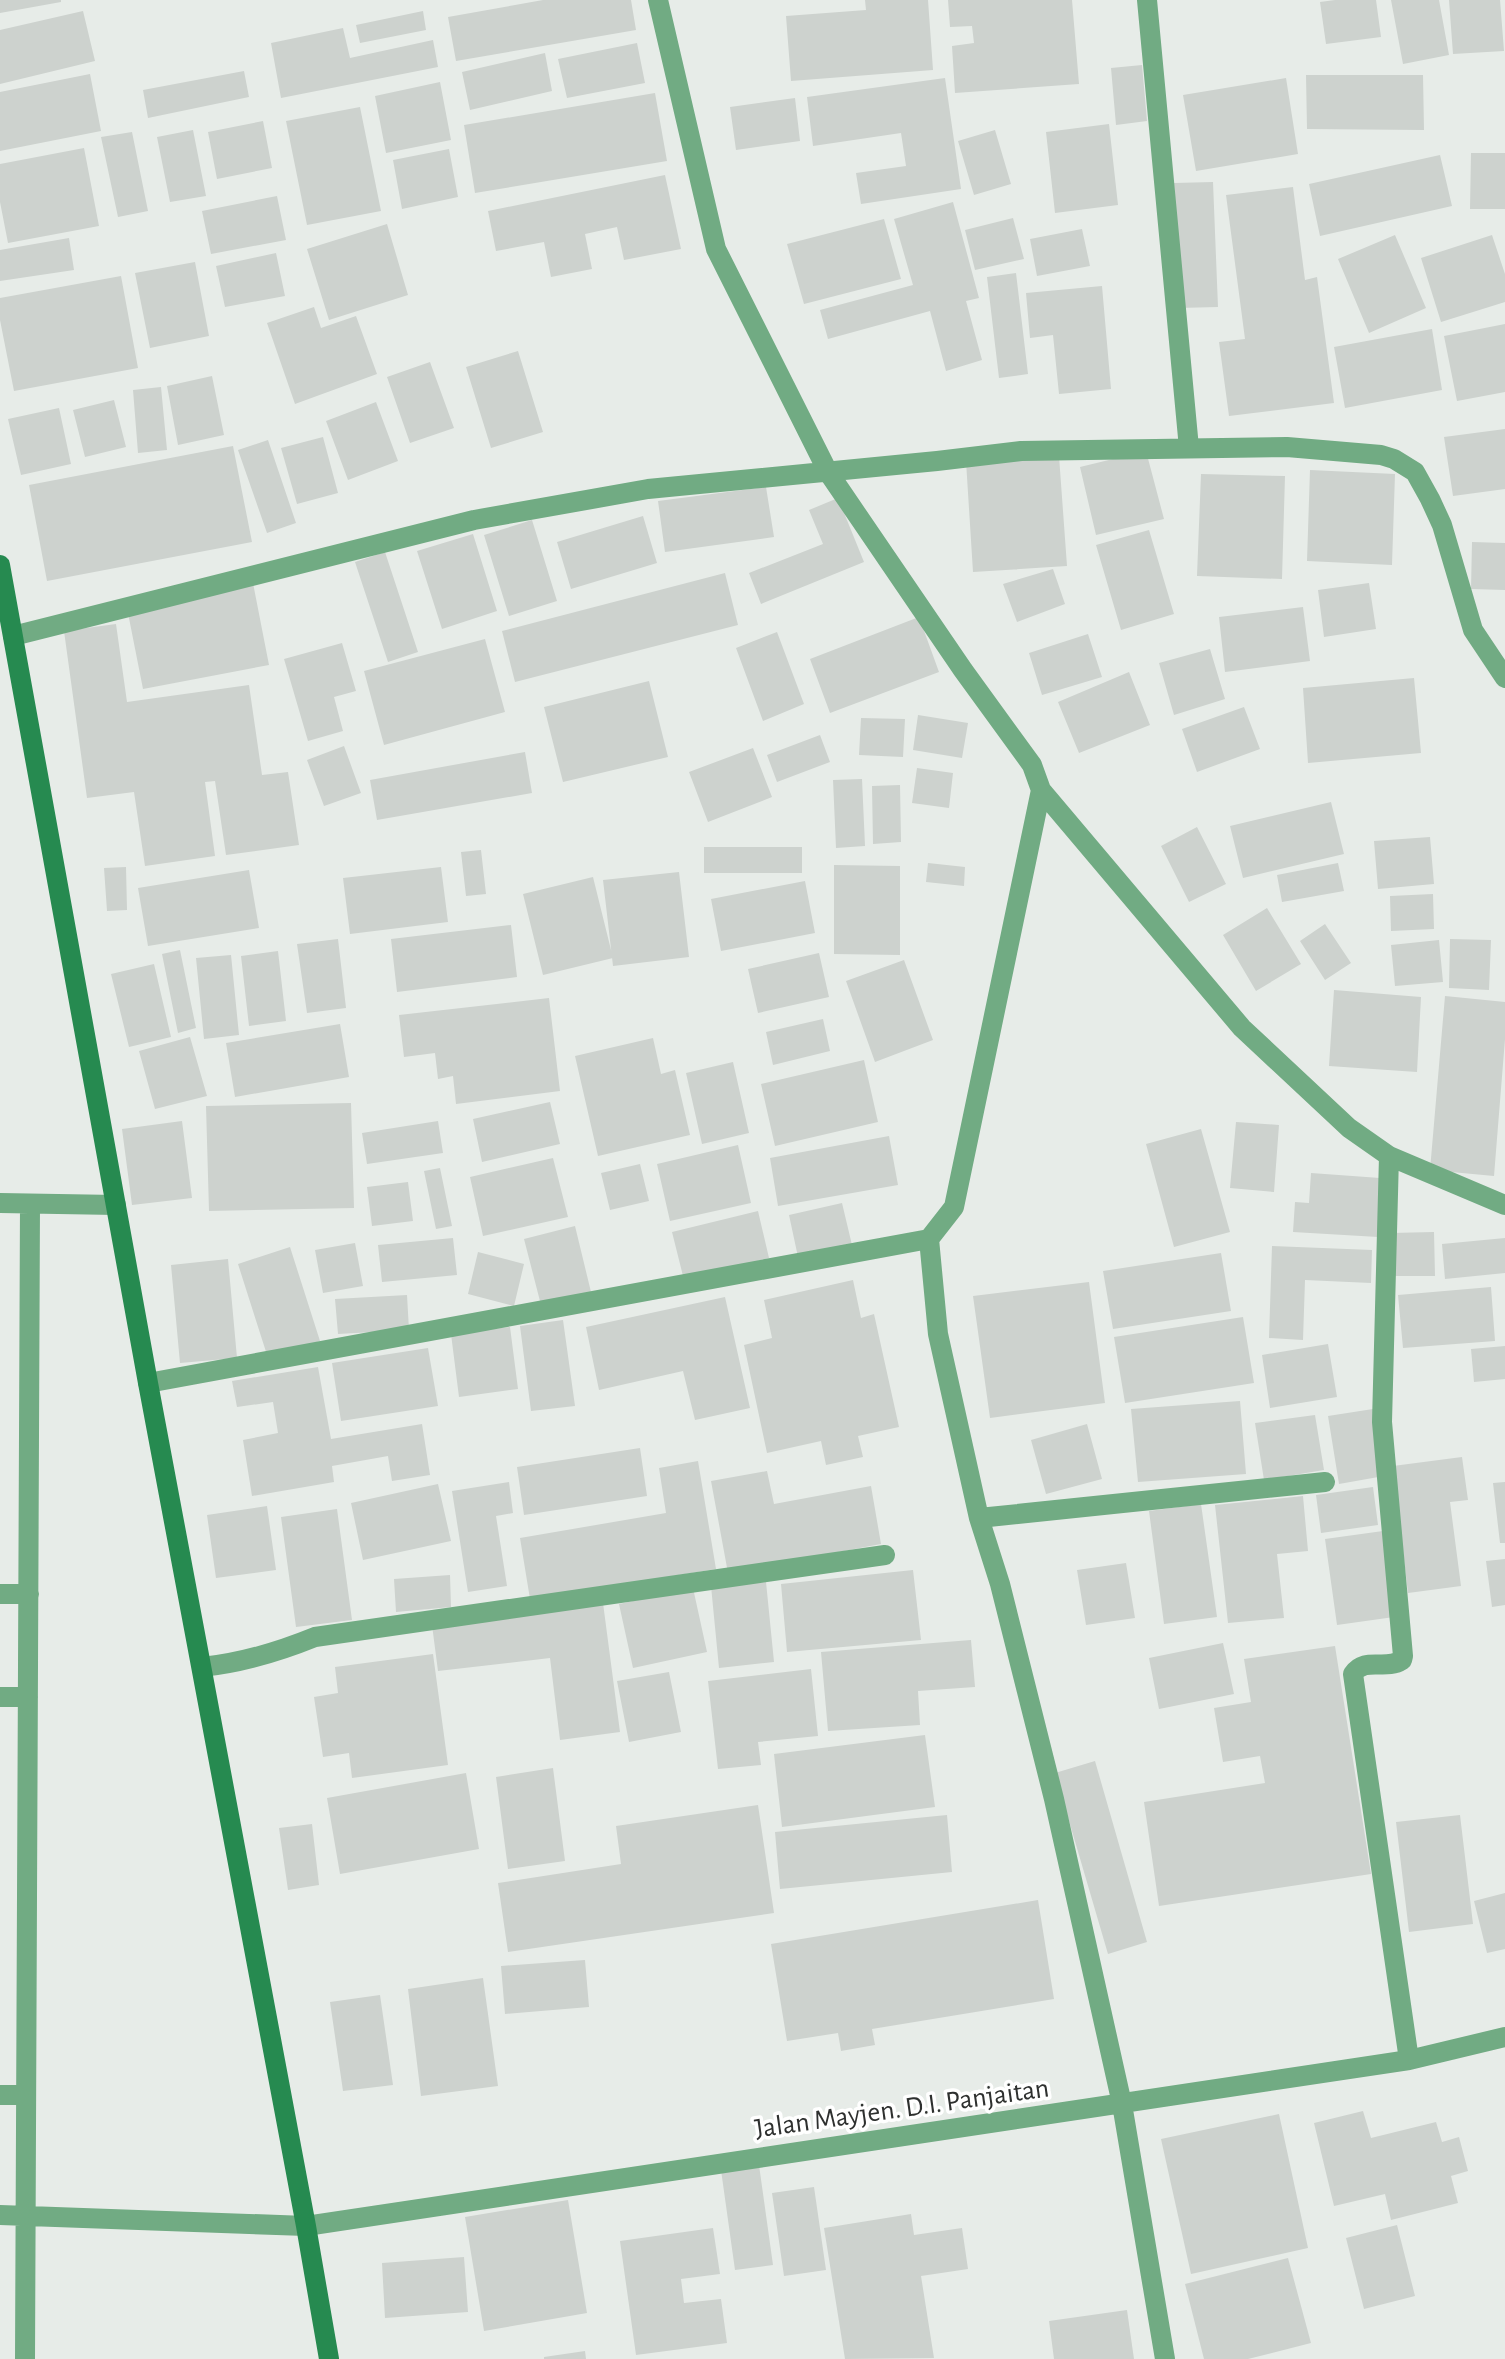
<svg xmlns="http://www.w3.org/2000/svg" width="1505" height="2359" font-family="'Alegreya Sans',sans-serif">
<rect width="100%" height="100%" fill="#e7ece8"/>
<path fill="#cdd2ce" d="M0,0H61V2L0,13Z
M543,0H631L636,30L456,61L448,17Z
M865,0H928L933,70L791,81L786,16L866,10Z
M948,0H1072L1079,84L955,93L952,46L974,43L972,26L950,27Z
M1335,0H1376L1381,37L1326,44L1320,2Z
M1391,0H1439L1449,55L1403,64Z
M1449,0H1500L1504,51L1453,54Z
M83,11L95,61L0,84V30Z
M423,11L426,30L360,43L356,25Z
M343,28L350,58L433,40L438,67L281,98L271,43Z
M637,43L645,83L567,98L558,59Z
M545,53L552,91L470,110L462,72Z
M1142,65L1147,121L1116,125L1111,68Z
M244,71L249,97L148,118L143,90Z
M90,74L101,131L0,151V92Z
M1306,75H1423L1424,130L1307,129Z
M945,78L961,189L861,204L856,173L906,166L901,133L813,146L807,97Z
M1286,78L1298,154L1196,171L1183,95Z
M440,82L451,140L386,153L375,96Z
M655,93L667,161L475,193L464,125Z
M795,98L800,141L736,150L730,107Z
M360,107L381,211L307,225L286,121Z
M263,121L272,168L217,179L208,132Z
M1109,124L1118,205L1055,213L1046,132Z
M193,130L206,196L170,202L157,137Z
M995,130L1011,184L974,195L958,141Z
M132,132L148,211L118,217L101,137Z
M84,148L99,226L8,243L0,202V164Z
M449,149L458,197L402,209L393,160Z
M1471,153H1505V209H1470Z
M1440,155L1452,206L1320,236L1309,184Z
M665,175L681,249L624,260L617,227L585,234L592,269L551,277L544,242L496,251L488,211Z
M1213,182L1218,307L1178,308L1174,183Z
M1293,187L1305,280L1317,277L1334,403L1229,416L1219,342L1245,339L1226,195Z
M277,196L286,240L211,254L202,211Z
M953,202L979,298L966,301L982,360L946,371L930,311L828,339L820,310L913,285L894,219Z
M1013,218L1024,259L975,270L965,230Z
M884,219L901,279L804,304L787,244Z
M387,224L408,295L329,320L307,249Z
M1082,229L1090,266L1037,276L1030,239Z
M1395,235L1426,308L1369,333L1338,259Z
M1492,235L1505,274V302L1441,322L1421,258Z
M69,238L74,270L0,281V250Z
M276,253L285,296L225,307L216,266Z
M195,262L209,336L150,348L135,273Z
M1016,273L1028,374L999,378L987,277Z
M121,276L138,368L14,391L0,320V298Z
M1102,286L1111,389L1059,394L1053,335L1030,338L1026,293Z
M314,307L321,328L356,316L377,374L295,404L267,323Z
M1505,324V392L1457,401L1444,336Z
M1432,329L1442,390L1345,408L1334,347Z
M518,351L543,432L491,448L466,367Z
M430,362L454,428L410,443L387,377Z
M212,376L224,435L178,445L167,386Z
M161,387L167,450L138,453L133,390Z
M114,400L126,447L85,457L73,410Z
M376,402L398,461L348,480L326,421Z
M59,408L71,464L21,475L8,419Z
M1505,429V489L1453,496L1444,437Z
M323,437L338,493L297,504L281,448Z
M268,440L296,523L267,533L238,450Z
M233,446L252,542L47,581L29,485Z
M1146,451L1164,519L1096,535L1080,467Z
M1059,456L1067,566L973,572L966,461Z
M1310,470L1395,474L1392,565L1307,561Z
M1201,474L1285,476L1282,579L1197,576Z
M766,487L774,537L665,552L658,501Z
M838,498L864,562L761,604L749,573L823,544L809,510Z
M643,516L657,563L571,589L557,542Z
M532,520L557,601L509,616L484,535Z
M1149,530L1174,614L1121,630L1096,545Z
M473,534L497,611L442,629L417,551Z
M1472,542L1505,543V590L1471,589Z
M385,552L418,652L388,662L355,562Z
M1053,569L1065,604L1017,622L1003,584Z
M725,573L738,625L515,682L502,631Z
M253,583L269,665L143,689L127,608Z
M1369,583L1376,629L1324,637L1318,590Z
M1303,607L1310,661L1225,672L1219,617Z
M919,617L939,672L830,713L810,659Z
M116,624L127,702L249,685L262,775L288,772L299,845L226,855L215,781L205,782L215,856L145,866L134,792L87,798L64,631Z
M777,632L804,704L763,721L736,648Z
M1088,634L1102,677L1042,695L1029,653Z
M485,639L505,712L384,745L364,671Z
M342,643L356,691L334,697L343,731L308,741L284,659Z
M1210,649L1225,699L1174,715L1159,663Z
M1129,672L1150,725L1079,753L1058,702Z
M1414,678L1421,753L1308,763L1303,688Z
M649,681L668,757L563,782L544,707Z
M1244,707L1260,749L1197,772L1182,729Z
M918,715L968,723L962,758L913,750Z
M861,718L905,719L903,757L859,755Z
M820,735L830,762L777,782L767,755Z
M344,746L361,793L324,806L307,760Z
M753,748L772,797L708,822L689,772Z
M525,752L532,793L377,820L370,780Z
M917,768L953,773L949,808L912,803Z
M862,779L865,846L836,848L833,780Z
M900,785L901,842L873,844L872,786Z
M1331,802L1344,854L1243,878L1230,826Z
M1197,827L1226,884L1189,902L1161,846Z
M1430,837L1434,884L1378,889L1374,841Z
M704,847H802V873H704Z
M481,850L486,894L466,896L461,852Z
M928,863L965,867L964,886L926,882Z
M1338,863L1344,891L1282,902L1277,875Z
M834,865L900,866V955L834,954Z
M126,867L127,910L107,911L104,868Z
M441,867L448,922L350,934L343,878Z
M249,870L259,928L148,946L138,888Z
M679,872L689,957L613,966L603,880Z
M593,877L613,958L543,975L523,894Z
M805,881L815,933L721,951L711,899Z
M1433,894L1434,929L1391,931L1390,896Z
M1267,908L1301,964L1256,991L1223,935Z
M1325,924L1351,963L1325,980L1300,941Z
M511,925L517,977L397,992L391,939Z
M338,939L346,1008L307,1013L297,944Z
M1450,939L1491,940L1489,990L1449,988Z
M1439,940L1443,982L1395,986L1391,945Z
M180,950L196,1028L178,1033L162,954Z
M278,951L286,1021L249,1026L241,956Z
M819,953L829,997L758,1013L748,969Z
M231,955L239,1035L204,1039L196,958Z
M904,960L933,1040L875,1062L846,981Z
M154,964L171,1037L129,1047L111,974Z
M1334,990L1421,997L1417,1072L1329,1066Z
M1445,996L1505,1002V1039L1494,1176L1430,1170Z
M549,998L560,1091L456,1104L453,1076L438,1079L435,1053L404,1057L399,1015Z
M823,1019L830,1051L773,1065L766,1032Z
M340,1024L349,1077L235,1097L226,1043Z
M190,1037L207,1096L155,1109L139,1051Z
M653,1038L661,1074L675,1070L690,1135L598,1156L575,1056Z
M864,1060L878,1122L775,1146L761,1084Z
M733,1062L749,1133L702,1144L686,1073Z
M550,1102L560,1144L482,1162L473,1119Z
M351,1103L354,1208L209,1211L206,1106Z
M182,1121L192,1198L132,1205L122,1129Z
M438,1121L443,1153L367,1164L362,1133Z
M1236,1122L1279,1125L1274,1192L1230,1188Z
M1201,1129L1230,1232L1174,1247L1146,1144Z
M889,1136L898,1185L778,1206L770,1158Z
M738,1145L751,1203L670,1221L657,1164Z
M553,1158L568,1217L483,1236L470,1177Z
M640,1164L649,1201L610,1210L601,1173Z
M440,1168L452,1226L436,1229L424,1171Z
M1311,1173L1380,1178L1378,1237L1293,1232L1295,1202L1309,1203Z
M408,1182L413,1221L372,1226L367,1187Z
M842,1203L852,1245L798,1257L789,1215Z
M758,1211L769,1258L684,1280L672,1232Z
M575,1226L591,1292L541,1305L524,1239Z
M1434,1232L1435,1276H1391V1233Z
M453,1238L457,1275L382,1282L378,1245Z
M1505,1238V1273L1445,1279L1442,1244Z
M355,1243L363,1286L323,1293L315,1250Z
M1272,1246L1372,1250L1371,1283L1305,1280L1303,1340L1269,1338Z
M290,1247L320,1341L268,1358L238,1264Z
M478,1252L524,1264L514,1306L468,1294Z
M1221,1253L1231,1311L1113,1329L1103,1271Z
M228,1259L237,1358L180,1363L171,1265Z
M853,1280L861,1318L874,1314L899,1427L858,1436L863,1457L826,1465L821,1441L767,1453L744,1345L772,1338L764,1300Z
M1089,1282L1105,1403L990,1418L973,1296Z
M1491,1287L1495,1341L1403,1348L1398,1295Z
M407,1295L409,1330L338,1334L335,1299Z
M725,1297L750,1408L695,1420L683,1371L599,1390L586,1327Z
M1243,1317L1254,1383L1125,1403L1114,1337Z
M563,1320L575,1406L531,1411L520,1326Z
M510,1327L518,1389L459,1397L451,1334Z
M1328,1344L1337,1397L1270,1408L1262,1355Z
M1505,1346V1379L1474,1382L1471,1349Z
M428,1348L438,1406L341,1421L332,1363Z
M318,1367L331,1439L422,1424L430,1475L392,1481L388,1456L332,1466L334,1482L252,1496L243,1440L278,1433L273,1402L237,1407L232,1381Z
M1240,1401L1246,1474L1138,1482L1131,1409Z
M1373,1409L1384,1476L1339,1484L1328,1416Z
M1315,1415L1324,1470L1264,1480L1255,1423Z
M1087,1424L1102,1479L1046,1494L1031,1440Z
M640,1448L647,1496L524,1515L517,1467Z
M1462,1457L1468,1500L1450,1502L1461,1586L1408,1593L1393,1466Z
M698,1461L716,1569L530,1599L520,1538L666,1513L659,1468Z
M767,1471L774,1504L871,1486L881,1544L728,1573L711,1481Z
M509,1482L513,1513L496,1516L507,1586L468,1592L452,1491Z
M1505,1482V1543H1500L1493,1483Z
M438,1484L451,1541L363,1560L351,1503Z
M1373,1487L1378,1525L1321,1533L1316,1495Z
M1303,1496L1308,1551L1277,1554L1284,1618L1228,1623L1215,1505Z
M1201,1504L1217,1617L1164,1624L1149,1511Z
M267,1506L276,1570L216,1578L207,1515Z
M337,1509L352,1620L296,1627L281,1517Z
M1383,1531L1394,1617L1337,1625L1325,1539Z
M1505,1559V1605L1492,1607L1486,1561Z
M1126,1563L1135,1618L1086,1625L1077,1570Z
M913,1570L921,1640L787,1652L781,1584Z
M450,1575L451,1607L396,1612L394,1579Z
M766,1582L774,1662L719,1668L711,1586Z
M693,1588L707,1652L633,1668L619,1604Z
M603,1603L620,1732L560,1740L550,1658L438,1671L432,1625Z
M971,1640L975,1687L918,1691L920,1725L828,1731L821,1652Z
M1223,1643L1234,1694L1159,1709L1149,1658Z
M1335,1646L1371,1874L1159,1906L1144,1802L1265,1783L1260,1756L1223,1762L1214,1708L1251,1702L1244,1659Z
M433,1654L448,1765L352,1778L349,1753L323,1757L314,1697L338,1693L335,1667Z
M811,1669L818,1736L758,1742L761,1765L718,1769L708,1681Z
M669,1672L681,1732L629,1742L617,1681Z
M925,1735L935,1807L782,1827L774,1754Z
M1095,1761L1147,1942L1108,1954L1055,1773Z
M553,1768L565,1861L508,1869L496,1777Z
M466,1773L479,1849L340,1874L327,1798Z
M758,1805L774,1913L508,1952L498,1883L621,1864L616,1826Z
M947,1815L952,1872L780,1889L775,1832Z
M1460,1815L1473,1924L1409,1932L1396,1822Z
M312,1824L319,1885L288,1890L279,1828Z
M1505,1893V1949L1487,1953L1474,1901Z
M1038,1900L1054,1999L872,2029L875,2045L841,2051L838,2033L787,2041L771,1944Z
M585,1960L589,2007L505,2014L501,1966Z
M483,1978L498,2086L421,2096L408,1989Z
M380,1995L393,2085L343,2091L330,2002Z
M1363,2111L1371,2138L1436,2122L1442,2142L1459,2137L1468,2171L1451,2176L1458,2203L1391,2220L1385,2194L1334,2206L1314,2123Z
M1279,2114L1308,2248L1191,2274L1161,2139Z
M759,2165L773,2265L735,2270L721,2170Z
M814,2187L826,2270L784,2276L772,2193Z
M568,2200L587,2313L484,2331L465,2217Z
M911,2214L914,2235L962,2228L968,2269L921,2276L934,2358L845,2359L824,2228Z
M1397,2225L1415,2296L1364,2309L1346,2238Z
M713,2228L720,2274L681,2279L684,2303L721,2299L727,2343L636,2355L620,2241Z
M464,2257L468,2312L385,2318L382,2263Z
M1288,2258L1311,2343L1248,2359H1204L1185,2284Z
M1127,2310L1134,2359H1054L1049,2321Z
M585,2351L586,2359H544V2357Z"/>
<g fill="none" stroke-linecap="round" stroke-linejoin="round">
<path stroke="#71ab83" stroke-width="20" d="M658,0L716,249L828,472L963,670L1032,765L1041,790L954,1207L929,1239L938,1334L979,1518L1000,1584L1054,1799L1122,2104L1165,2359
M1147,0L1189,448
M13,636L474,520L648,489L937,461L1021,451L1287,447L1381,455L1394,459L1415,472L1430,499L1442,525L1473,630L1505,678
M1041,790L1242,1028L1349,1128L1389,1156L1505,1205
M1389,1156L1382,1422L1403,1656L1402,1660C1385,1671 1365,1656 1353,1674L1409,2060
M0,1203L116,1205
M148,1383L929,1239
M979,1518L1325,1482
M0,1594H29
M202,1667C242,1663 278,1652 315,1637L885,1555
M0,1697H28
M0,2095H26
M0,2215L306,2226L1409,2060L1505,2037
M25,2359L30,1204"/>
<path stroke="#268a50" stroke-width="20" d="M0,565L148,1383L306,2226L329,2359"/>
</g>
<g text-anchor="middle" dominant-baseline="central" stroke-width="7" stroke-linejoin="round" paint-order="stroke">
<g font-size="28" fill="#2e302f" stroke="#fff">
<text transform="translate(902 2109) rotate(-8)">Jalan Mayjen. D.I. Panjaitan</text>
</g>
</g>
</svg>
